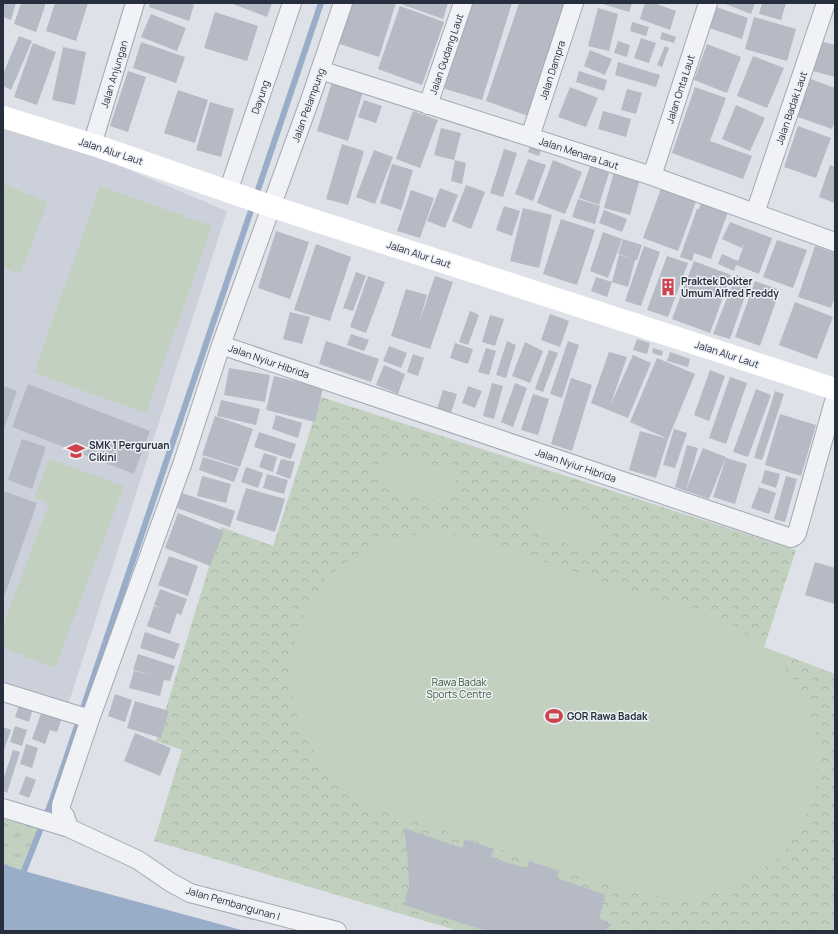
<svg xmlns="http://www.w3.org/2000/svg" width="838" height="934" font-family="Manrope,sans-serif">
<defs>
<pattern id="grass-tufts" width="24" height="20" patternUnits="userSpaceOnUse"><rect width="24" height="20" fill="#c2d1bf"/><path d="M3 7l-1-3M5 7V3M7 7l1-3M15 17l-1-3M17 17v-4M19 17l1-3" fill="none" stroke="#a7b4a5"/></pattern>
<pattern id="park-crowns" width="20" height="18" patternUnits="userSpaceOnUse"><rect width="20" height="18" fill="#c2d1bf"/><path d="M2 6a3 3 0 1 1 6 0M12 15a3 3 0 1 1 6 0" fill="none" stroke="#a7b4a5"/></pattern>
</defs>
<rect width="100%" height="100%" fill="#dee1e8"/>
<path fill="#ccd0da" d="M3,125L91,154L227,211L68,705L3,692Z"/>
<path fill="url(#grass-tufts)" d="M3,819L41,828L24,871L3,864Z"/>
<path fill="url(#park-crowns)" d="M321,397L796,550L764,647L835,674V931H459L154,841L182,750L156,741L221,527L273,546Z"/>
<path fill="#c2d1bf" d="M3,184L48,202L20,274L3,267Z
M100,186L212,226L146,413L34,373Z
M388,453L457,474L447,504L378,483Z
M50,459L124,486L55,668L3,648V625L49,504L34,497Z
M537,503L603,525L593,553L528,531Z
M422,533L463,535L733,624L774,654L807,698L820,752L812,806L784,853L740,886L687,900L633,892L363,805L334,779L302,734L289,681L297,627L325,579L369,546Z"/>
<path fill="#99acc8" d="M3,864L24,871L245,931H3Z"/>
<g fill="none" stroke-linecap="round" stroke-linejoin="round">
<path stroke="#99acc8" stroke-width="6" d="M24,871L52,800L321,3"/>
</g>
<path fill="#b5bac4" d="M3,3H16L11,20L3,17Z
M21,3H46L36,32L14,24Z
M55,3H88L76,41L46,31Z
M150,3H189L194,5L189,21L149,7Z
M230,3H272L267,17Z
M350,3H396L379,57L337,43Z
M398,3H448L443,19Z
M468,3H512L482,100L442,88Z
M519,3H565L528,116L486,101Z
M600,3H632L629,12Z
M645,3H654L676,11L670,30L640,19Z
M723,3H755L751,14Z
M762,3H786L781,20L759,14Z
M400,6L444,22L422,85L378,69Z
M716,7L748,18L742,39L709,28Z
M598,8L618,14L609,51L588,46Z
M215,12L258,26L247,61L204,48Z
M151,14L186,28L177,51L141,37Z
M754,17L796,29L787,61L745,49Z
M632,22L649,27L646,36L630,31Z
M662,32L676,37L674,43L660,39Z
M19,36L32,41L11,90L3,86V74Z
M641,38L656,43L649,63L634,58Z
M618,41L630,45L627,57L614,53Z
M820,41L835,45V77L813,71Z
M141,42L185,57L176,83L133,68Z
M33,43L56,52L37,105L14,97Z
M707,44L741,57L727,93L694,80Z
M665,46L669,48L662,67L657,65Z
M63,47L86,52L75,105L52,100Z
M590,50L612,59L605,75L584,66Z
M753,56L784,68L767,108L737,96Z
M618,62L660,75L656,87L615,75Z
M128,71L146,77L128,132L110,126Z
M579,71L607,80L604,91L576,82Z
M808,78L835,88V121L832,129L795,116Z
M332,82L363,92L348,141L317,131Z
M570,87L598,98L586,127L558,117Z
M695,87L726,98L710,141L752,156L743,179L672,153Z
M627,89L642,93L636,114L621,110Z
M178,90L208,100L195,143L164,133Z
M364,100L382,106L376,123L358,117Z
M210,102L234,109L221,157L196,150Z
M736,105L765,118L750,151L722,139Z
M413,111L438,120L420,168L396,159Z
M603,111L631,119L626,137L598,129Z
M798,126L831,138L816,178L784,167Z
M441,128L461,133L454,160L434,155Z
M531,143L542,147L539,156L528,152Z
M342,144L364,151L348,205L326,199Z
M504,149L517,153L503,197L490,193Z
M374,150L393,157L375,204L356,197Z
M528,159L546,165L533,201L515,194Z
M455,160L466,163L462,184L451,181Z
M553,160L582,172L565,214L537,203Z
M392,164L413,170L401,210L380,203Z
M830,165L835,167V203L819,197Z
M590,166L609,173L599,205L579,198Z
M615,168L641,175L630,215L604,208Z
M663,183L698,196L678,251L643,238Z
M466,185L485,192L471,229L452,221Z
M440,188L458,195L445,228L427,221Z
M411,190L434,198L420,238L397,231Z
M578,199L600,206L595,224L572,217Z
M701,203L728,212L711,259L694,253L692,261L680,257L697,209H699Z
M504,206L520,211L512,236L496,230Z
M523,208L552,215L539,268L510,261Z
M604,210L627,219L622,232L599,223Z
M561,219L595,230L577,285L543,274Z
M730,222L772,238L759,274L736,265L734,271L718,264L722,254L738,261L745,242L742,248L722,239Z
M276,231L309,242L290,299L258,288Z
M603,232L622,239L608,278L590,271Z
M623,239L642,245L637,260H635L628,287L612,282L607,297L591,291L596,277L612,282L619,255L633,259L618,254Z
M777,240L807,250L793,288L763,277Z
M316,244L351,257L330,321L294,310Z
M644,246L660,252L641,306L625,301Z
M815,246L835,253V297L831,308L798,297Z
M667,256L688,263L668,317L647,310Z
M694,261L731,275L710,333L672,319Z
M356,272L366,276L353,311L343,308Z
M736,275L751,279L730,339L713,334Z
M368,276L385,282L366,333L350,327Z
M435,276L453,282L430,349L391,336L406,289L427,295L419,323Z
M755,281L780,290L760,346L735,337Z
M795,302L833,317L817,359L779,345Z
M470,311L479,315L468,345L459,342Z
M290,312L310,317L302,344L283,339Z
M550,314L569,321L560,347L541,340Z
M490,315L504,319L495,346L482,342Z
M351,334L369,340L364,351L347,345Z
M637,339L650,343L647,354L633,350Z
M326,341L379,359L371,382L319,364Z
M507,341L516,345L506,378L496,375Z
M568,341L579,345L562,398L550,394Z
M525,342L543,351L530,383L512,376Z
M455,343L473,349L468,364L450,358Z
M389,346L407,353L401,368L383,361Z
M486,348L496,351L489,375L478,372Z
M653,348L663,351L662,356L652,353Z
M549,350L558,353L543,392L535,389Z
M609,352L627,357L610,406L633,355L651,363L628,418L591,403Z
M670,352L690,359L688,367L667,361Z
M413,354L424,358L418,376L407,372Z
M657,358L695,374L668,439L630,422Z
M384,365L405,374L398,394L376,385Z
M229,368L270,375L265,402L224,395Z
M710,370L725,376L709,421L694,415Z
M274,376L323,388L315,422L266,410Z
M730,377L747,383L726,444L709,438Z
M571,378L592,385L572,451L551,444Z
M492,383L503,386L494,419L483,416Z
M515,383L527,388L513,427L501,422Z
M28,384L150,431L134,474L12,427Z
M3,386L17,391L3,432Z
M468,386L482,391L475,408L462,403Z
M756,389L771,395L748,457L733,452Z
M443,390L457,394L451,413L437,409Z
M775,391L784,394L762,460L754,458Z
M533,394L549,399L538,435L521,430Z
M221,400L260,409L256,425L217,416Z
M780,414L816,425L801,476L765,465Z
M276,415L302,423L298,438L272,429Z
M215,416L253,429L240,467L202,455Z
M674,429L687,433L675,468L663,465Z
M640,431L668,439L656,478L629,470Z
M259,432L296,444L291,459L254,447Z
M22,439L46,447L32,489L8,480Z
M687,445L698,448L686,490L703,448L726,457L709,499L675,487Z
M264,453L277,457L273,472L259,467Z
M203,457L239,468L234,482L199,470Z
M726,458L747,464L735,504L713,497Z
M281,459L295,462L290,479L276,474Z
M246,467L263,473L258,488L241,482Z
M765,470L780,474L776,488L761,483Z
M267,474L288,480L284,494L263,488Z
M202,476L231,484L226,503L197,496Z
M786,476L797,479L785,522L774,519Z
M759,487L776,493L769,514L751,508Z
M246,488L285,499L275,532L236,520Z
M3,491L37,503L3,600Z
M182,493L235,511L230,527L177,508Z
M178,513L224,531L210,566L165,548Z
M169,556L198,566L188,596L158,585Z
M815,562L835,568V604L805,595Z
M160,589L187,599L181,615L177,613L170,634L147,626L154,606L161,608L154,605Z
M145,632L180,644L174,659L140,648Z
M138,654L175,666L170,681L164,680L160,696L129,688L134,671L155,676L133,670Z
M115,694L132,700L125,722L108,716Z
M21,700L34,705L29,722L15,717Z
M135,701L169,711L161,738L127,728Z
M44,705L64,712L57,732L50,730L45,744L32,739Z
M15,726L27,730L22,746L10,742Z
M3,727L11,730L3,753Z
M135,733L171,748L160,776L124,761Z
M26,744L38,748L32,768L20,764Z
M13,750L20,752L7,793L3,791V780Z
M26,776L36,780L29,798L19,794Z
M404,828L462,848L465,839L494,849L491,857L527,869L529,861L559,871L557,878L606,895L599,918L612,925L604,931H487L404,905L409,885L408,863Z"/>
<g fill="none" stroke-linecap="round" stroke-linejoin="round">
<g stroke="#a3a8b2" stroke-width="20">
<path id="street" d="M320,70L652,176L835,242
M428,105L463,3
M530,137L574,3
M92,145L135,3
M652,176L708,3
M227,191L232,180L292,3
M755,213L826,3
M221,345L791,538L795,536L797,533L835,398
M3,692L90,719
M3,808L69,828L138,860L170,882L190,893L337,931
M69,828L65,816L61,811V805L90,719L183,462L221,345L311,97L343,3"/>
</g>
<use href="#street" stroke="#f1f2f6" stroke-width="18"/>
<path stroke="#fff" stroke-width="22" d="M3,117L100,147L270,206L835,389"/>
</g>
<defs>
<g id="building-bare" transform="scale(1.38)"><path d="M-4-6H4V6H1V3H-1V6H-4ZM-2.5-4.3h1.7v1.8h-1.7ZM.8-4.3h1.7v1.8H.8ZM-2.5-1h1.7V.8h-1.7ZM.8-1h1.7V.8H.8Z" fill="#ce424c" stroke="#edf0f5" stroke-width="2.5" paint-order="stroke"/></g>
<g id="school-bare" transform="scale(1.38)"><path d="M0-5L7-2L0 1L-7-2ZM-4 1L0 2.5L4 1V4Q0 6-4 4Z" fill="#ce424c" stroke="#edf0f5" stroke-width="2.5" paint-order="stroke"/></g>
<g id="stadium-bare" transform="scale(1.38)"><path d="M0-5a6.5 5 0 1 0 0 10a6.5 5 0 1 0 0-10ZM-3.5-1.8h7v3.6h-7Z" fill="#ce424c" stroke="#edf0f5" stroke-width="2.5" paint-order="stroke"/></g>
</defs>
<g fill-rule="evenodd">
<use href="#building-bare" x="668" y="287"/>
<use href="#school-bare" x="76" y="451"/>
<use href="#stadium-bare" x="554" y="716"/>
</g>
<g text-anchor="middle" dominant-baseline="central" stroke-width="3" stroke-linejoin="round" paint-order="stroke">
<g font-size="10" fill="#272e3e" stroke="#edf0f5">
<text transform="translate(446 54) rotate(-71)">Jalan Gudang Laut</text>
<text transform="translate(552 70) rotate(-72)">Jalan Dampra</text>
<text transform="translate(114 74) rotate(-73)">Jalan Anjungan</text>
<text transform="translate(680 89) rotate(-72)">Jalan Onta Laut</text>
<text transform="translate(260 97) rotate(-71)">Dayung</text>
<text transform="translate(308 105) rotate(-70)">Jalan Pelampung</text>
<text transform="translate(791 108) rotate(-71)">Jalan Badak Laut</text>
<text transform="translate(111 151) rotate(18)">Jalan Alur Laut</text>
<text transform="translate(579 153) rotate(18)">Jalan Menara Laut</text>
<text transform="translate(419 254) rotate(18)">Jalan Alur Laut</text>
<text transform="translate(727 354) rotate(18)">Jalan Alur Laut</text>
<text transform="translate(269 361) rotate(19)">Jalan Nyiur Hibrida</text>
<text transform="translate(576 465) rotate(19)">Jalan Nyiur Hibrida</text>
<text transform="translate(233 903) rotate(16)">Jalan Pembangunan I</text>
</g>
<g font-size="10" font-weight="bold" fill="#272e3e" stroke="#edf0f5" text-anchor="start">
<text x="681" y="281">Praktek Dokter<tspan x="681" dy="12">Umum Alfred Freddy</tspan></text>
<text x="89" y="445">SMK 1 Perguruan<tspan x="89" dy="12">Cikini</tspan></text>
<text x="567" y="716">GOR Rawa Badak</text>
</g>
<g font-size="10" fill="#395a34" stroke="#edf0f5">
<text x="459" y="682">Rawa Badak<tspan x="459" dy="12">Sports Centre</tspan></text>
</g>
</g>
<rect width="838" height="934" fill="none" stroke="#272e3e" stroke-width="8"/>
</svg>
